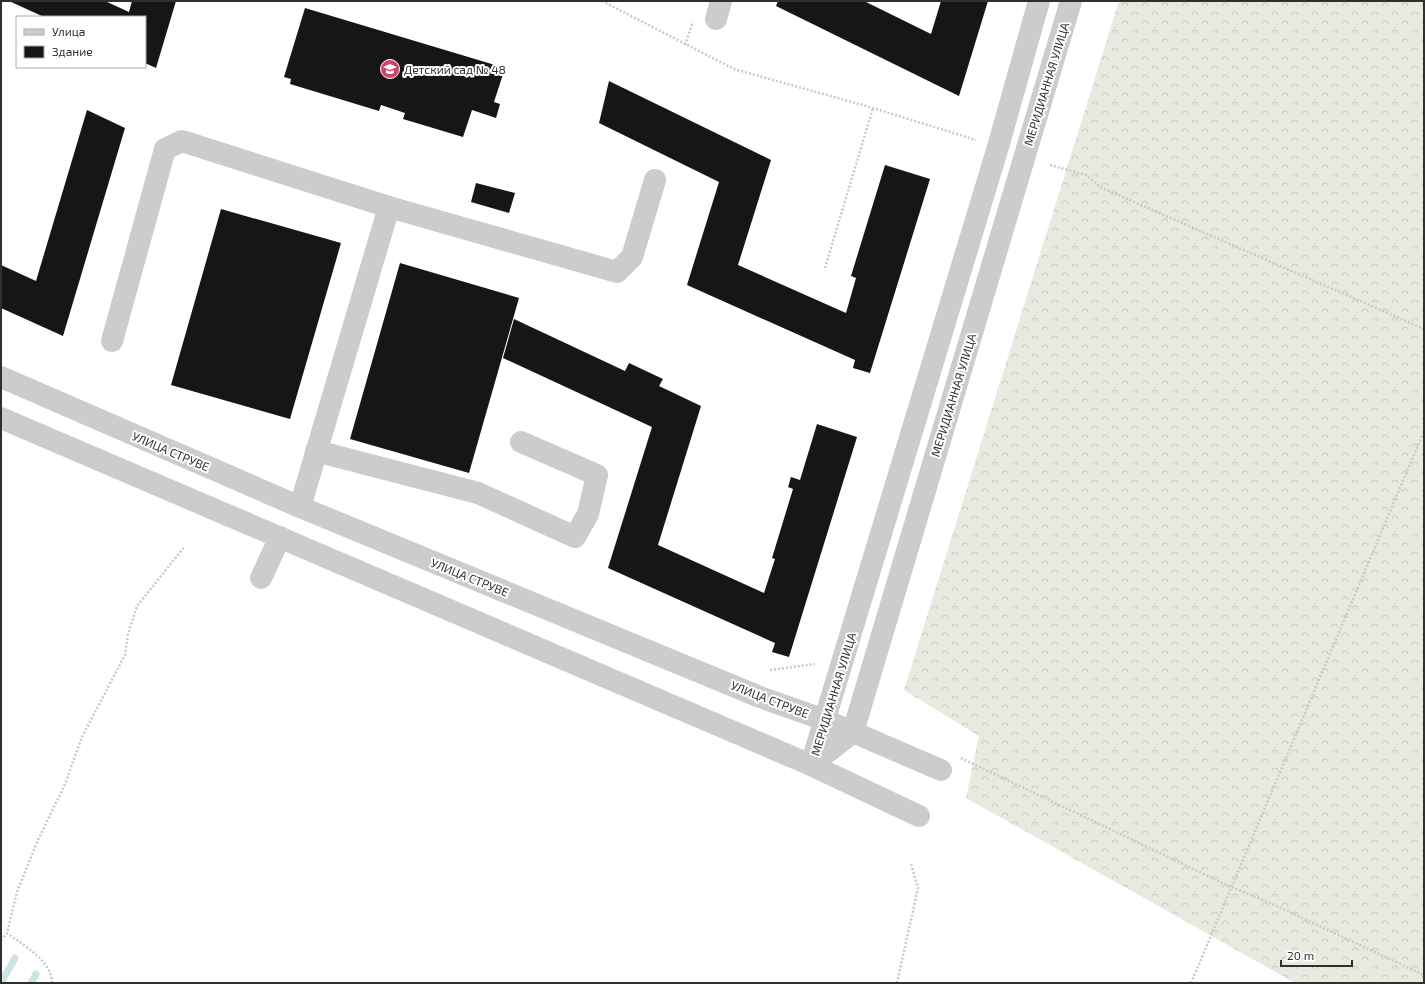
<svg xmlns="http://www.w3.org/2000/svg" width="1425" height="984" font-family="'Exo 2',sans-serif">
<defs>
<pattern id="forest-crowns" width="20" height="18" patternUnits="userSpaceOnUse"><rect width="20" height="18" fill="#e7eade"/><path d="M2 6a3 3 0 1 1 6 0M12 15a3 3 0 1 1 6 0" fill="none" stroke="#c6c9bf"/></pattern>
</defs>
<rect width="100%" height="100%" fill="#fff"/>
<path fill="url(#forest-crowns)" d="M1119,1H1424V983H1295L966,798L979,736L904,690Z"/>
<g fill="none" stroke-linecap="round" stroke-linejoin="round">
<path stroke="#cce3e9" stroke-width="7" d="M1,983L15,958
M31,983L36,974"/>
</g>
<path fill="#161616" d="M9,1H105L129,12L132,1H176L156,68L145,63V17H44Z
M778,1H864L931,34L941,1H988L959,96L776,6Z
M305,8L505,68L494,102L500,104L496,118L472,110L463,137L403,119L405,113L381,105L379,111L290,84L291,79L284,77Z
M609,81L771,160L738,265L846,313L856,278L851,276L885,165L930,179L870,373L853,368L855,360L687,285L719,182L599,123Z
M87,110L125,128L63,336L1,308V265L36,281Z
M476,183L515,193L509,213L471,202Z
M221,209L341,243L290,419L171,385Z
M400,263L519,298L469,473L350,439Z
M514,319L625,371L629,363L663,379L659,386L701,406L658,545L764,593L775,559L772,558L793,489L788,487L791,477L800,480L817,424L857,437L789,657L772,652L775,643L608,568L652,427L503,358Z"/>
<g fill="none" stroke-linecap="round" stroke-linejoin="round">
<path stroke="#c9c9c9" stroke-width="2.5" stroke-dasharray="2 2" stroke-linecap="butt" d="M602,1L734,69L873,108L976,140
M685,45L693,22
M1050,165L1086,175L1100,187L1424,329
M825,268L873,108
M770,670L815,664
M961,758L1231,887L1268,902L1424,975
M1,940L7,933
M52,983C52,961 23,945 7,933L17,892L38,840L65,784L82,737L125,655L128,634L137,606L185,546
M897,983L918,888L911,864
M1191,983L1424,431"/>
<path stroke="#ccc" stroke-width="22" d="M716,19L721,1
M112,341L165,149L182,141L389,207L617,272L632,257L655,180
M1,377L300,507L760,697L825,720L941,770
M1,418L811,765L919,816
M316,451L478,493L575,537L588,514L597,475L521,442
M300,507L389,207
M261,578L280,537
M811,765L853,732L1071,1
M811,765L998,147L1039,1"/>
</g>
<defs>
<g id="school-disc" transform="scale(1)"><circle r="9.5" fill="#d54269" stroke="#fff"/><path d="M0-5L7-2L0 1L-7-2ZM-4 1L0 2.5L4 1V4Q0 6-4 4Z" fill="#fff"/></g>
</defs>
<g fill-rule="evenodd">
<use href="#school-disc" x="390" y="69"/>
</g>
<g text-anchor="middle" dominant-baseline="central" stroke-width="4" stroke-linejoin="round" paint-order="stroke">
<g font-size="12" fill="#2f2f2f" stroke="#fff" text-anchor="start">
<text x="404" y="69">Детский сад № 48</text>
</g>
<g font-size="12" fill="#2f2f2f" stroke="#fff">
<text transform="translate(1046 84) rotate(-73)">МЕРИДИАННАЯ УЛИЦА</text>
<text transform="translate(953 395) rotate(-73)">МЕРИДИАННАЯ УЛИЦА</text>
<text transform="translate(171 451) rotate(23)">УЛИЦА СТРУВЕ</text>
<text transform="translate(470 577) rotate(22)">УЛИЦА СТРУВЕ</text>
<text transform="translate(833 694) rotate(-73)">МЕРИДИАННАЯ УЛИЦА</text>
<text transform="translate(770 699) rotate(21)">УЛИЦА СТРУВЕ</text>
</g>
</g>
<rect width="1425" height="984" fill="none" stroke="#2f2f2f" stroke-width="4"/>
<rect x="16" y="16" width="130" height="52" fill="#ffffff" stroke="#acacac"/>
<rect x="24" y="29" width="20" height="6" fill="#cccccc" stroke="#acacac"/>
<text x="52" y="36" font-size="12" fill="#2f2f2f">Улица</text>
<rect x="24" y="46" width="20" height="12" fill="#161616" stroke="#acacac"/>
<text x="52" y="56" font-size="12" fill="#2f2f2f">Здание</text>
<path d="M1281 960v6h71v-6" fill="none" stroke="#2f2f2f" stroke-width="2"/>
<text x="1287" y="960" font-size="12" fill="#2f2f2f" stroke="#ffffff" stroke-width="3" paint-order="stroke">20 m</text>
</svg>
